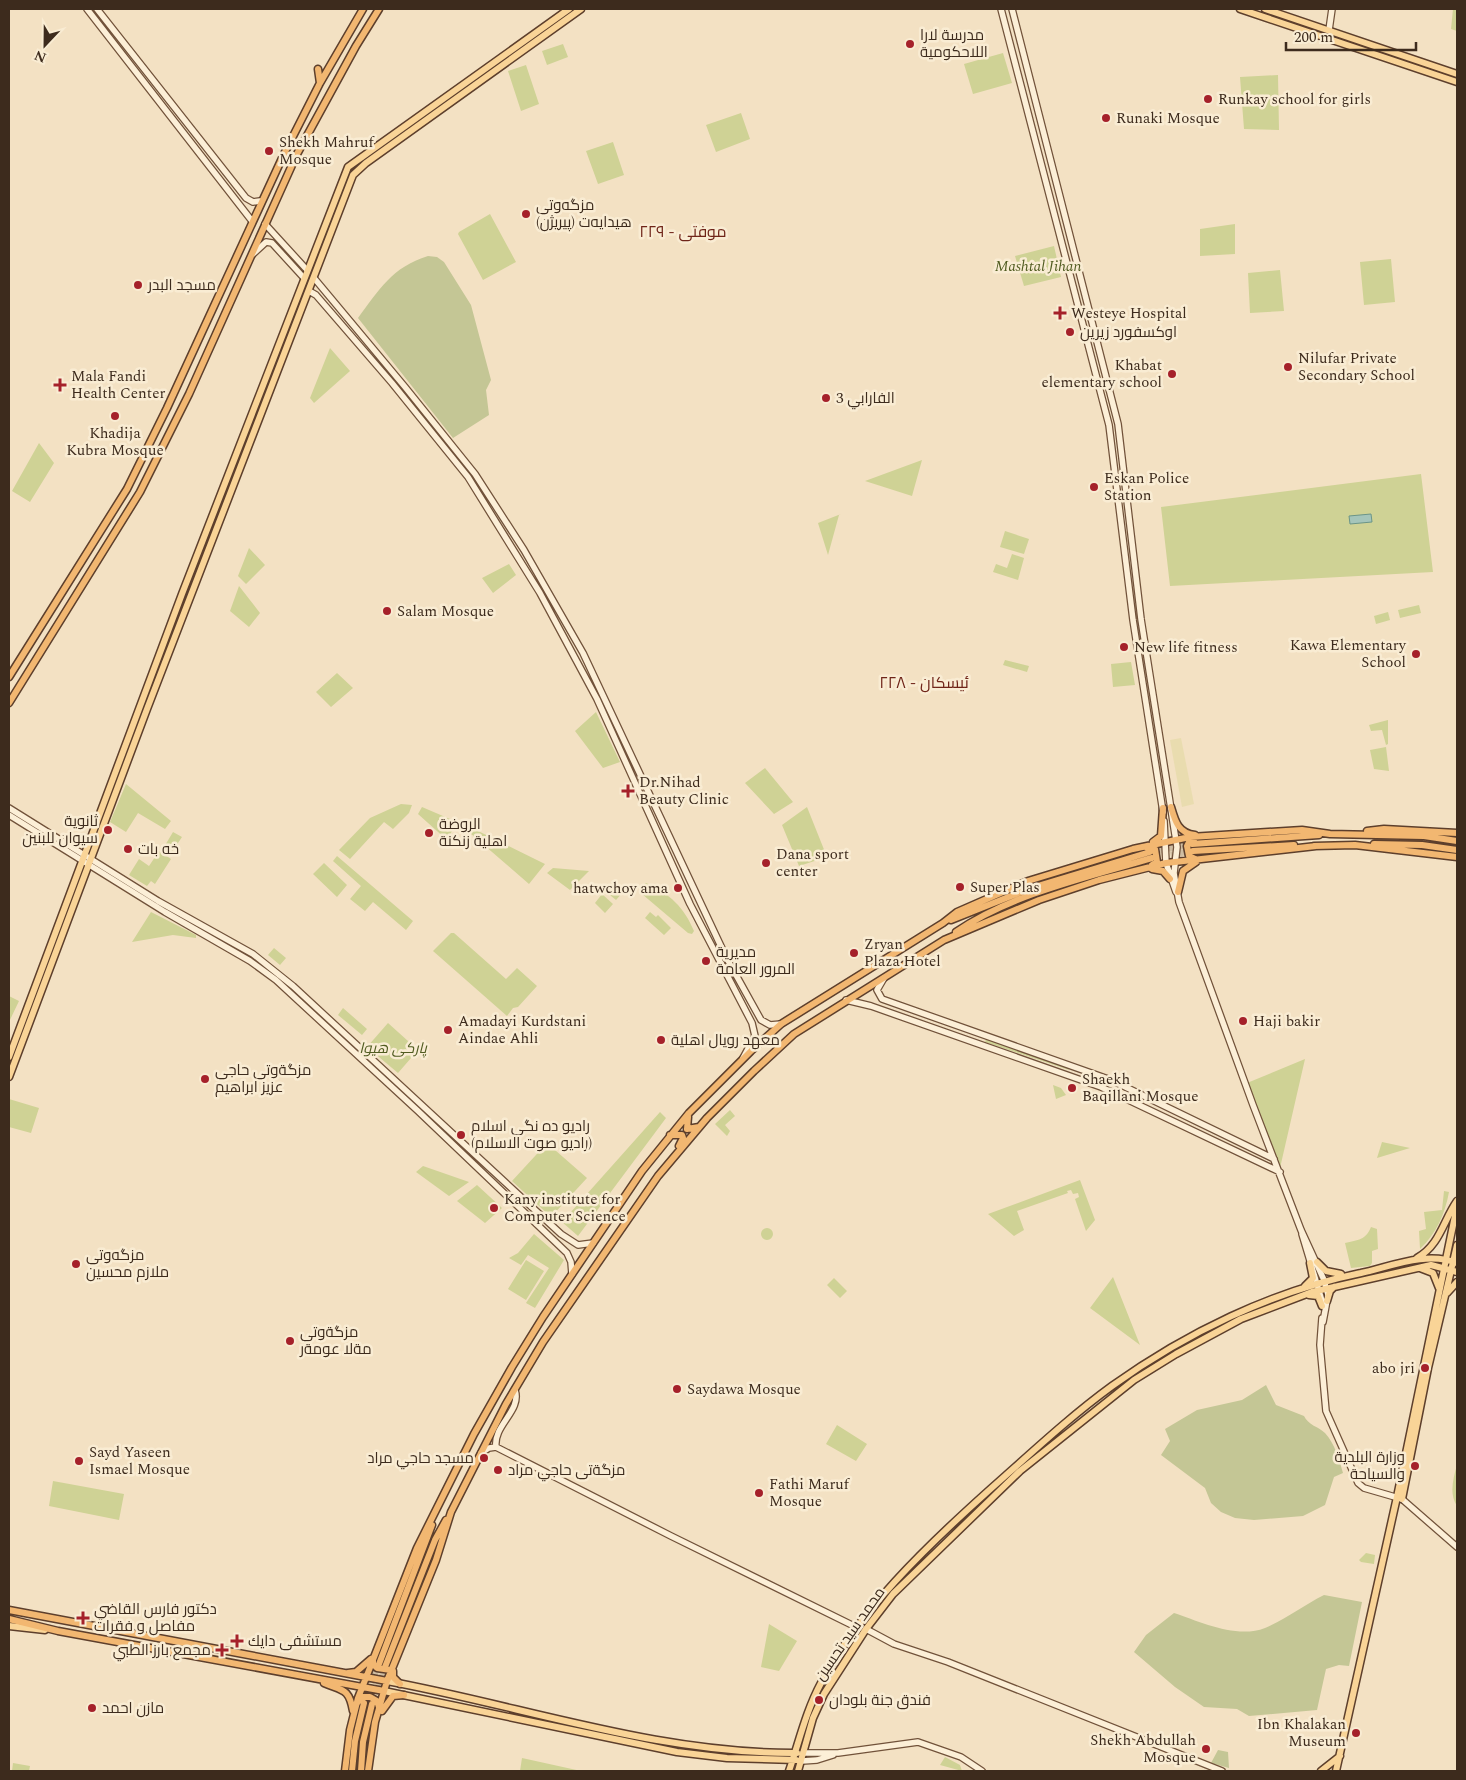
<svg xmlns="http://www.w3.org/2000/svg" width="1466" height="1780" font-family="Spectral,Cairo,serif">
<rect width="100%" height="100%" fill="#f3e1c3"/>
<path fill="#e9dcaf" d="M1181,738L1194,804L1182,807L1170,740Z"/>
<path fill="#cfd295" d="M1453,9H1457V31L1451,29Z
M563,44L568,57L547,65L542,51Z
M1003,53L1012,83L973,94L964,64Z
M526,65L539,104L521,111L508,71Z
M1278,75L1279,130L1244,129L1240,77Z
M741,113L750,139L716,152L706,125Z
M613,142L624,175L598,184L586,151Z
M490,214L516,262L483,280L458,234L459,232Z
M1235,224V254L1200,256V229Z
M1054,246L1061,277L1024,286L1015,256Z
M1391,259L1395,302L1364,305L1360,262Z
M1280,270L1284,311L1250,313L1248,273Z
M330,348L350,371L314,403L310,398Z
M39,443L54,463L30,502L12,491Z
M922,460L912,496L865,481Z
M1421,474L1433,572L1170,586L1161,507Z
M841,514L839,515L828,555L818,523Z
M1005,531L1029,539L1024,554L1000,547Z
M249,548L265,565L246,584L238,576Z
M1012,554L1024,558L1018,580L993,572L996,564L1007,568Z
M509,564L516,575L493,593L482,578Z
M239,586L260,613L249,627L230,611Z
M1419,605L1421,613L1400,618L1398,610Z
M1388,612L1390,620L1376,624L1374,616Z
M1005,660L1029,666L1027,672L1003,665Z
M1131,662L1135,685L1113,687L1111,664Z
M337,673L353,688L331,707L316,692Z
M596,712L620,762L603,768L575,731Z
M1388,720V744L1386,745L1382,730L1371,731L1369,725Z
M1386,747L1389,771L1374,769L1370,750Z
M765,768L793,802L774,814L745,783Z
M126,784L171,821L165,829L138,813L126,832L110,822Z
M401,804L412,805L409,813L393,829L384,822L350,859L339,850L370,818Z
M422,807L457,822L447,840L418,814Z
M807,807L827,857L799,866L782,825Z
M474,829L545,864L529,884L470,833Z
M173,832L182,837L172,852L164,847Z
M159,851L171,859L155,884L151,881L147,886L129,875L139,859L149,866Z
M337,856L413,921L406,930L373,902L365,911L350,899L361,886L333,861Z
M324,863L347,885L337,897L313,874Z
M553,868L589,871L570,890L547,873Z
M613,882L623,892L616,900L605,891Z
M646,883C670,894 684,907 694,931L692,934L688,933L642,894L645,890L641,886Z
M602,894L613,904L605,913L595,903Z
M151,912L196,935V938L173,935L132,942Z
M650,912L656,917L658,915L671,928L664,935L645,918Z
M451,933H454L506,979L517,968L537,986L518,1007L513,1008L507,1016L433,951Z
M274,948L286,958L280,965L268,955Z
M9,996L19,1001L9,1022Z
M343,1008L367,1029L362,1035L338,1015Z
M388,1023L418,1050L398,1073L367,1047Z
M986,1039L1068,1068L1069,1070L985,1042Z
M1305,1059L1280,1168L1247,1083Z
M1053,1085L1061,1088L1066,1095L1056,1099Z
M9,1099L39,1108L31,1133L9,1127Z
M730,1110L735,1116L725,1125L730,1131L727,1136L715,1124Z
M660,1112L666,1118L578,1236L562,1222Z
M1382,1142L1410,1148L1377,1158Z
M547,1143L587,1178L551,1217L512,1181Z
M423,1166L469,1182L449,1196L416,1172Z
M1080,1180L1095,1220L1086,1231L1075,1199L1079,1197L1078,1193L1073,1194L1071,1190L1067,1191L1068,1193L1017,1211L1024,1230L1014,1236L988,1214Z
M477,1185L502,1208L485,1223L457,1201Z
M1444,1191L1449,1192C1445,1214 1436,1234 1420,1249L1419,1231L1426,1229L1424,1212L1442,1210Z
M1371,1227L1377,1229L1378,1249L1372,1251V1263L1370,1266L1351,1268L1345,1243C1358,1240 1366,1240 1371,1227Z
M761 1234a6 6 0 1 1 12 0a6 6 0 1 1-12 0Z
M534,1234L564,1260L535,1308L526,1303L549,1268L528,1255L521,1265L509,1258L518,1253Z
M526,1260L544,1271L526,1300L508,1289Z
M1113,1277L1140,1345L1090,1308Z
M834,1278L847,1291L840,1298L827,1285Z
M837,1425L867,1444L856,1461L826,1444Z
M1457,1465V1506C1449,1494 1453,1479 1457,1465Z
M53,1481L124,1494L119,1520L49,1506Z
M1366,1553L1375,1555L1374,1564L1361,1562L1359,1560Z
M769,1624L797,1641L779,1671L761,1667Z
M945,1757L960,1765L962,1771L940,1765Z
M522,1758L581,1771H520Z
M13,1763L30,1766L29,1771H12Z"/>
<path fill="#c4c695" d="M428,256L437,257L444,262L471,305L491,380L486,390L489,415L453,438L358,318C379,290 392,267 428,256Z
M1266,1385L1276,1405L1304,1416C1308,1425 1319,1427 1325,1433C1335,1444 1339,1459 1343,1473L1334,1477L1325,1505L1303,1516L1254,1520L1235,1518L1221,1512L1211,1503L1205,1488L1161,1455L1170,1441L1165,1429L1197,1410L1242,1400Z
M1324,1595L1362,1602L1349,1666L1339,1665L1326,1669L1317,1710L1249,1716L1237,1709L1204,1707L1175,1687L1134,1652L1146,1635L1174,1613C1201,1622 1237,1639 1265,1628C1286,1619 1304,1605 1324,1595Z
M1218,1750L1228,1752L1229,1768L1211,1763Z"/>
<path fill="#a5c5ba" stroke="#6b9588" d="M1371,514L1372,522L1350,524L1349,516Z"/>
<g fill="none" stroke-linecap="round" stroke-linejoin="round">
<path stroke="#cfbda2" stroke-width="6" stroke-dasharray="6 3" stroke-linecap="butt" d="M1151,852L1191,845
M1153,858L1193,851
M365,1700L379,1664
M372,1703L385,1667"/>
<g stroke="#71523a" stroke-width="8">
<path id="secondary" d="M87,9L252,221
M97,9L246,198L253,202L260,201
M1001,9L1109,425L1133,620L1163,812
M1012,9L1118,424L1141,619L1177,847L1174,873L1179,902L1253,1105L1301,1230L1324,1280L1328,1295L1323,1322
M1329,30L1332,9
M265,224L307,270
M253,254L266,242L272,243L304,278
M314,278L405,387L475,474L524,550L583,653L726,957L761,1020L770,1025L781,1024
M309,291L316,295L392,383L468,477L540,593L597,699L690,904L752,1023L755,1036L743,1058
M9,808L158,901L253,954L293,986L561,1234L578,1245L593,1243
M9,815L165,912L250,961L276,980L418,1111L567,1253L571,1262L572,1274
M1164,821L1166,863L1176,892
M884,978L877,990L882,999L1111,1080L1274,1159
M846,1000L871,1006L1101,1087L1280,1172
M1302,1234L1323,1304
M1322,1318L1320,1345L1326,1411L1358,1483L1364,1488L1402,1499L1457,1547
M496,1447C493,1425 522,1411 515,1390
M481,1453L489,1448L496,1447L671,1536L858,1628
M866,1629L894,1644L948,1662L1222,1771
M803,1753H838L918,1742L961,1757L982,1771
M802,1761L817,1760L833,1755"/>
</g>
<g stroke="#5d3f2c" stroke-width="9">
<path id="primary" d="M1240,9L1457,82
M1265,9L1457,74
M9,1057L182,594L348,167L569,9
M9,1077L147,709L353,175L366,163L581,9
M1417,1258C1440,1245 1443,1221 1457,1201
M1317,1262L1326,1271L1341,1274
M1420,1268L1433,1273L1439,1288
M1305,1286L1313,1278L1310,1263
M1447,1293L1457,1282
M1309,1295L1318,1296L1322,1306
M1327,1301L1330,1291L1334,1287
M1402,1499L1428,1368L1457,1245
M9,1626L45,1630
M387,1681C523,1706 657,1754 797,1753
M384,1691L677,1752L727,1758L796,1760
M789,1771C799,1742 806,1711 821,1683C858,1612 927,1546 986,1493C1027,1457 1068,1418 1112,1386C1186,1333 1272,1291 1361,1273C1392,1266 1427,1251 1457,1263
M798,1771L813,1718L824,1694L866,1629L893,1594L1020,1471L1134,1380L1176,1354L1241,1319L1312,1292L1431,1265L1457,1272
M1321,1771L1340,1756
M1336,1771L1397,1497L1457,1206"/>
</g>
<g stroke="#5d3f2c" stroke-width="9">
<path id="trunk" d="M318,69L320,83
M9,677L127,489L167,408L284,154L320,83L363,9
M9,703L140,492L189,394L297,154L356,46L379,9
M1171,807C1175,821 1178,833 1195,835
M1367,831L1384,829L1457,833
M1194,839L1189,842L1187,846L1189,856L1195,859
M1153,842L1161,836L1163,808
M1192,844L1319,835
M1374,844L1422,845L1457,850
M1314,846L1355,845L1457,857
M1147,848L1155,849L1157,862L1152,865
M1193,851L1294,845
M1152,869L1163,871L1170,879
M1178,892L1183,871L1196,862
M951,920L1031,888L1150,852
M956,932C1011,894 1088,877 1152,858
M688,1117L687,1129L699,1127
M670,1135H682L683,1138L679,1146
M9,1610L387,1681
M9,1619L58,1631L384,1691
M373,1660V1664L377,1668L391,1670
M379,1664L432,1525
M385,1667L435,1540L446,1520
M393,1671V1677L400,1684
M348,1673L356,1672L371,1659
M324,1683C343,1691 349,1688 353,1711
M357,1703L362,1697H370L377,1701L379,1707
M382,1711L393,1696L404,1695
M345,1771L350,1730L358,1698L417,1548L474,1434L512,1367L543,1317L642,1171L689,1113L751,1051L781,1024L943,923L957,912L1028,881L1133,849L1190,837L1302,830L1330,834L1424,836L1457,841
M352,1771L355,1741L364,1703
M361,1771L363,1742L372,1704
M368,1771L375,1722L387,1681L436,1560L451,1512L506,1404L543,1342L658,1176L707,1118L754,1071L794,1034L944,940L1039,900L1099,880L1166,863L1316,846"/>
</g>
<use href="#secondary" stroke="#fcefd7" stroke-width="5.5"/>
<use href="#primary" stroke="#f9d497" stroke-width="6"/>
<use href="#trunk" stroke="#f2b771" stroke-width="6"/>
</g>
<g fill="#a5212a" stroke="#f9ecd3" stroke-width="2">
<circle cx="910" cy="44" r="5"/>
<circle cx="1208" cy="99" r="5"/>
<circle cx="1106" cy="118" r="5"/>
<circle cx="269" cy="151" r="5"/>
<circle cx="526" cy="214" r="5"/>
<circle cx="138" cy="285" r="5"/>
<path d="M1057.5 305.5h5v5h5v5h-5v5h-5v-5h-5v-5h5z"/>
<circle cx="1070" cy="332" r="5"/>
<circle cx="1288" cy="367" r="5"/>
<circle cx="1172" cy="374" r="5"/>
<path d="M57.5 377.5h5v5h5v5h-5v5h-5v-5h-5v-5h5z"/>
<circle cx="826" cy="398" r="5"/>
<circle cx="115" cy="416" r="5"/>
<circle cx="1094" cy="487" r="5"/>
<circle cx="387" cy="611" r="5"/>
<circle cx="1124" cy="647" r="5"/>
<circle cx="1416" cy="654" r="5"/>
<path d="M625.5 783.5h5v5h5v5h-5v5h-5v-5h-5v-5h5z"/>
<circle cx="108" cy="830" r="5"/>
<circle cx="429" cy="833" r="5"/>
<circle cx="128" cy="849" r="5"/>
<circle cx="766" cy="863" r="5"/>
<circle cx="960" cy="887" r="5"/>
<circle cx="678" cy="888" r="5"/>
<circle cx="854" cy="953" r="5"/>
<circle cx="706" cy="961" r="5"/>
<circle cx="1243" cy="1021" r="5"/>
<circle cx="448" cy="1030" r="5"/>
<circle cx="661" cy="1040" r="5"/>
<circle cx="205" cy="1079" r="5"/>
<circle cx="1072" cy="1088" r="5"/>
<circle cx="461" cy="1135" r="5"/>
<circle cx="494" cy="1208" r="5"/>
<circle cx="76" cy="1264" r="5"/>
<circle cx="290" cy="1341" r="5"/>
<circle cx="1425" cy="1368" r="5"/>
<circle cx="677" cy="1389" r="5"/>
<circle cx="484" cy="1458" r="5"/>
<circle cx="79" cy="1461" r="5"/>
<circle cx="1415" cy="1466" r="5"/>
<circle cx="498" cy="1470" r="5"/>
<circle cx="759" cy="1493" r="5"/>
<path d="M80.5 1610.5h5v5h5v5h-5v5h-5v-5h-5v-5h5z"/>
<path d="M234.5 1633.5h5v5h5v5h-5v5h-5v-5h-5v-5h5z"/>
<path d="M219.5 1642.5h5v5h5v5h-5v5h-5v-5h-5v-5h5z"/>
<circle cx="819" cy="1700" r="5"/>
<circle cx="92" cy="1708" r="5"/>
<circle cx="1356" cy="1733" r="5"/>
<circle cx="1206" cy="1749" r="5"/>
</g>
<g text-anchor="middle" dominant-baseline="central" stroke-width="5" stroke-linejoin="round" paint-order="stroke">
<g font-size="15" fill="#3d2b1d" stroke="#f9ecd3" text-anchor="start">
<text x="920" y="35">مدرسة لارا<tspan x="920" dy="17">اللاحكومية</tspan></text>
<text x="1218" y="99">Runkay school for girls</text>
<text x="1116" y="118">Runaki Mosque</text>
<text x="279" y="142">Shekh Mahruf<tspan x="279" dy="17">Mosque</tspan></text>
<text x="536" y="205">مزگه‌وتی<tspan x="536" dy="17">هیدایه‌ت (پیریژن)</tspan></text>
<text x="148" y="285">مسجد البدر</text>
<text x="1071" y="313">Westeye Hospital</text>
<text x="1080" y="332">اوكسفورد زيرين</text>
<text x="1298" y="358">Nilufar Private<tspan x="1298" dy="17">Secondary School</tspan></text>
<text x="1162" y="365" text-anchor="end">Khabat<tspan x="1162" dy="17">elementary school</tspan></text>
<text x="71" y="376">Mala Fandi<tspan x="71" dy="17">Health Center</tspan></text>
<text x="836" y="398">الفارابي 3</text>
<text x="115" y="433" text-anchor="middle">Khadija<tspan x="115" dy="17">Kubra Mosque</tspan></text>
<text x="1104" y="478">Eskan Police<tspan x="1104" dy="17">Station</tspan></text>
<text x="397" y="611">Salam Mosque</text>
<text x="1406" y="645" text-anchor="end">Kawa Elementary<tspan x="1406" dy="17">School</tspan></text>
<text x="1134" y="647">New life fitness</text>
<text x="639" y="782">Dr.Nihad<tspan x="639" dy="17">Beauty Clinic</tspan></text>
<text x="98" y="821" text-anchor="end">ثانوية<tspan x="98" dy="17">سيوان للبنين</tspan></text>
<text x="439" y="824">الروضة<tspan x="439" dy="17">اهلية زنكنة</tspan></text>
<text x="138" y="849">خه بات</text>
<text x="776" y="854">Dana sport<tspan x="776" dy="17">center</tspan></text>
<text x="970" y="887">Super Plas</text>
<text x="668" y="888" text-anchor="end">hatwchoy ama</text>
<text x="864" y="944">Zryan<tspan x="864" dy="17">Plaza Hotel</tspan></text>
<text x="716" y="952">مديرية<tspan x="716" dy="17">المرور العامة</tspan></text>
<text x="458" y="1021">Amadayi Kurdstani<tspan x="458" dy="17">Aindae Ahli</tspan></text>
<text x="1253" y="1021">Haji bakir</text>
<text x="671" y="1040">معهد رويال اهلية</text>
<text x="215" y="1070">مزگةوتی حاجی<tspan x="215" dy="17">عزیز ابراهیم</tspan></text>
<text x="1082" y="1079">Shaekh<tspan x="1082" dy="17">Baqillani Mosque</tspan></text>
<text x="471" y="1126">راديو ده نگی اسلام<tspan x="471" dy="17">(رادیو صوت الاسلام)</tspan></text>
<text x="504" y="1199">Kany institute for<tspan x="504" dy="17">Computer Science</tspan></text>
<text x="86" y="1255">مزگه‌وتی<tspan x="86" dy="17">ملازم محسین</tspan></text>
<text x="300" y="1332">مزگةوتی<tspan x="300" dy="17">مةلا عومةر</tspan></text>
<text x="1415" y="1368" text-anchor="end">abo jri</text>
<text x="687" y="1389">Saydawa Mosque</text>
<text x="89" y="1452">Sayd Yaseen<tspan x="89" dy="17">Ismael Mosque</tspan></text>
<text x="1405" y="1457" text-anchor="end">وزارة البلدية<tspan x="1405" dy="17">والسياحة</tspan></text>
<text x="474" y="1458" text-anchor="end">مسجد حاجي مراد</text>
<text x="508" y="1470">مزگةتی حاجي مراد</text>
<text x="769" y="1484">Fathi Maruf<tspan x="769" dy="17">Mosque</tspan></text>
<text x="94" y="1609">دكتور فارس القاضي<tspan x="94" dy="17">مفاصل و فقرات</tspan></text>
<text x="248" y="1641">مستشفى دايك</text>
<text x="211" y="1650" text-anchor="end">مجمع بارز الطبي</text>
<text x="829" y="1700">فندق جنة بلودان</text>
<text x="102" y="1708">مازن احمد</text>
<text x="1346" y="1724" text-anchor="end">Ibn Khalakan<tspan x="1346" dy="17">Museum</tspan></text>
<text x="1196" y="1740" text-anchor="end">Shekh Abdullah<tspan x="1196" dy="17">Mosque</tspan></text>
</g>
<g font-size="15" font-style="italic" fill="#515c21" stroke="#f9ecd3">
<text x="1038" y="266">Mashtal Jihan</text>
<text x="393" y="1048">پاركی هیوا</text>
</g>
<g font-size="15" fill="#3d2b1d" stroke="#f9ecd3">
<text transform="translate(850 1634) rotate(-55)">محمد سید تحسین</text>
</g>
<g font-size="16" fill="#6f2418" stroke="#f9ecd3">
<text x="683" y="232">موفتی - ٢٢٩</text>
<text x="924" y="683">ئیسکان - ٢٢٨</text>
</g>
</g>
<rect width="1466" height="1780" fill="none" stroke="#3d2b1d" stroke-width="20"/>
<g transform="translate(45 45) rotate(202)" stroke="#f9ecd3" stroke-width="4" paint-order="stroke">
<path d="M0-4L9 19L0 12L-9 19Z" fill="#3d2b1d"/>
<text y="-8" font-size="14" font-weight="bold" text-anchor="middle" fill="#3d2b1d">N</text>
</g>
<path d="M1286 42v8h130v-8" fill="none" stroke="#3d2b1d" stroke-width="2.5"/>
<text x="1294" y="42" font-size="15" fill="#3d2b1d" stroke="#f9ecd3" stroke-width="4" paint-order="stroke">200 m</text>
</svg>
